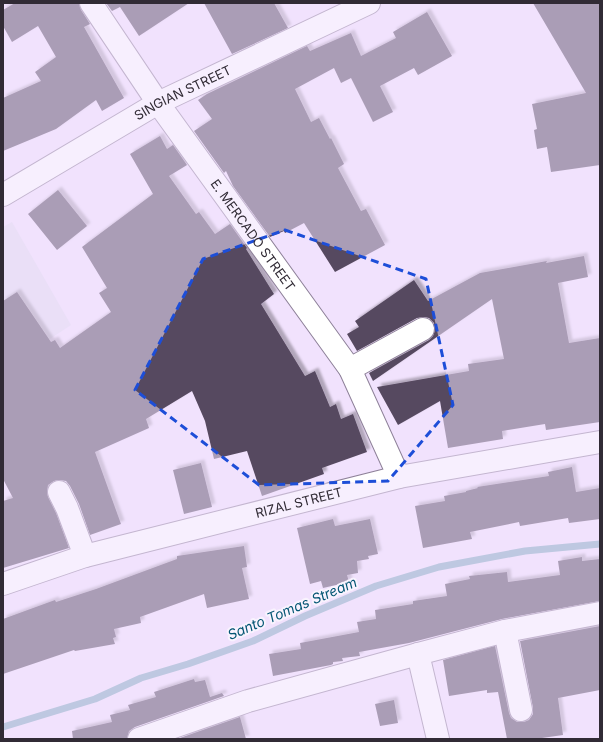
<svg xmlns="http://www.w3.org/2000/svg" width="603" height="742" font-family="Inter,sans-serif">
<defs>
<filter id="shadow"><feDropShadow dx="3.5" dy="-3.5" stdDeviation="1" flood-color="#0004"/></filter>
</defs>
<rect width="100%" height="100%" fill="#f1e2fd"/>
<path fill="#e2dbf0" d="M12,222L71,325L3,370V227Z"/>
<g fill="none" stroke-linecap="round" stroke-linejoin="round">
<path stroke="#80a9be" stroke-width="7" d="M3,727L95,699L141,678L188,664L253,641L305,616L376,586L439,567L525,551L600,544"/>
</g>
<path fill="#574a60" filter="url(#shadow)" d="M15,3H79L81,10L90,24L84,27L124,98L102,111L96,100L56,129L3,151V98L41,81L35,72L56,57L38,26L12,42L3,26V10Z
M106,3H189L139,36L120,7L112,11Z
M204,3H274L288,28L232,54Z
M533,3H600V165L551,172L547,147L537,149L534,130L537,129L532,104L586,93Z
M427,12L452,56L418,75L414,68L380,86L393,112L373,122L351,78L341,83L334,68L295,89L311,122L319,118L330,139L331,138L344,164L338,168L361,211L366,209L385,245L335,272L304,223L285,233L284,231L270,237L233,186L226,171L224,173L194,131L212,119L198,100L207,94L307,46L310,51L351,33L361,56L396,38L393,32Z
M160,136L167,149L173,145L187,165L169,176L196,214L199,212L215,234L230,224L247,248L246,249L274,294L261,304L305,376L315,371L330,407L336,404L341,419L353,414L367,452L322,468L324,474L262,496L247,451L214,459L205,421L192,391L146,419L149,428L95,452L121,524L90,535L79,504L70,486L66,481L59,480L54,481L48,485L47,492L48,497L56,513L69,548L3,568V501L13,498L3,479V301L17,292L51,342L55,340L60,348L111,312L99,293L107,288L82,247L153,194L130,154Z
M58,190L87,226L57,250L28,214Z
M584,256L588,277L558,283L569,343L600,338V422L546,430L545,424L502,431L503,439L448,448L440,401L398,425L377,387L469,371L468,364L504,359L492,299L373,381L369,373L429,340L433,336L435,330L434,323L429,318L424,317L417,318L357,351L347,334L359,327L355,321L414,280L428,301L480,273L547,261L546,263Z
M201,463L212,507L184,514L173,470Z
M572,467L576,492L600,488V519L569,523L568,518L520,526L519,522L470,532L472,539L423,548L415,506L445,501L444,496L466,492V491L478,488L477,487L549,476L548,472Z
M333,519L335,526L370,519L378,554L368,556L369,559L357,561L358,573L347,575L349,582L323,588L321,581L310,584L297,528Z
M244,546L247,567L242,568L249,599L207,608L204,594L140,617L141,623L114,629L116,637L113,638L115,644L75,651L74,650L3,674V619L55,600L56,602L96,589L177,559V556Z
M582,557V561L600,559V601L502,619L409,643L359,652L360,656L342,658L343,661L333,662V664L331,665L273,676L269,654L301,649L300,643L359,632L357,622L376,619L375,610L413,604V601L447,596L445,584L470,579L469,576L507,572L508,582L560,575L558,561Z
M600,626V690L558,698L563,735L535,739H507L498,692L487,693V690L449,696L443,660L495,646L509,713L511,718L517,722H524L529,720L533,714V708L520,641Z
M194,679L195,682L205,680L210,697L222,693L224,696L135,727L129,731L127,739H73L72,731L112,722L110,715L130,710L128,705L156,697L154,692Z
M394,700L398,723L380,726L375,704Z
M240,717L246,739H177Z"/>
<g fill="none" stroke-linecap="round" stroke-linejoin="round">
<g stroke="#8e8199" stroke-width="24">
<g id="minor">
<path id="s1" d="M91,3L158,103L350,369L399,477"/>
<path id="s2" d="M3,195L158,103L369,3"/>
<path d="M350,369L423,329"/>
<path d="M59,492L67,508L85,556"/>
<path id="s3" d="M3,584L85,556L399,477L600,442"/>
<path d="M505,631L521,710"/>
<path d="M418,654L438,739"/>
<path d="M139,739L248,701L418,654L505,631L600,613"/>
</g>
</g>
<use href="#minor" stroke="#fff" stroke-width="22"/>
</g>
<path d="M0 0H603V742H0ZM285,230L426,279L453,405L388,481L259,485L135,390L203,259Z" fill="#f1e2fd" fill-opacity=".55" fill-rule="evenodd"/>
<path fill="none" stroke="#1d4ed8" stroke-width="3" stroke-dasharray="8 5" stroke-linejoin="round" d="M285,230L426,279L453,405L388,481L259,485L135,390L203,259Z"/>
<g text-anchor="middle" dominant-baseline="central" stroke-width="4" stroke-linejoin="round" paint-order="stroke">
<g font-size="13" fill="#312b35" stroke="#f9f3fe">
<text stroke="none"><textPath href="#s2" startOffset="207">SINGIAN STREET</textPath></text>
<text stroke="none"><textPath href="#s1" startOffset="283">E. MERCADO STREET</textPath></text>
<text stroke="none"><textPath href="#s3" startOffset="307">RIZAL STREET</textPath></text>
</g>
<g font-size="14" font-style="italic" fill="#045674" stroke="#f9f3fe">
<text transform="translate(292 608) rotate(-23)">Santo Tomas Stream</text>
</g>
</g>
<rect width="603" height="742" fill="none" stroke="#312b35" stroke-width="8"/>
</svg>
